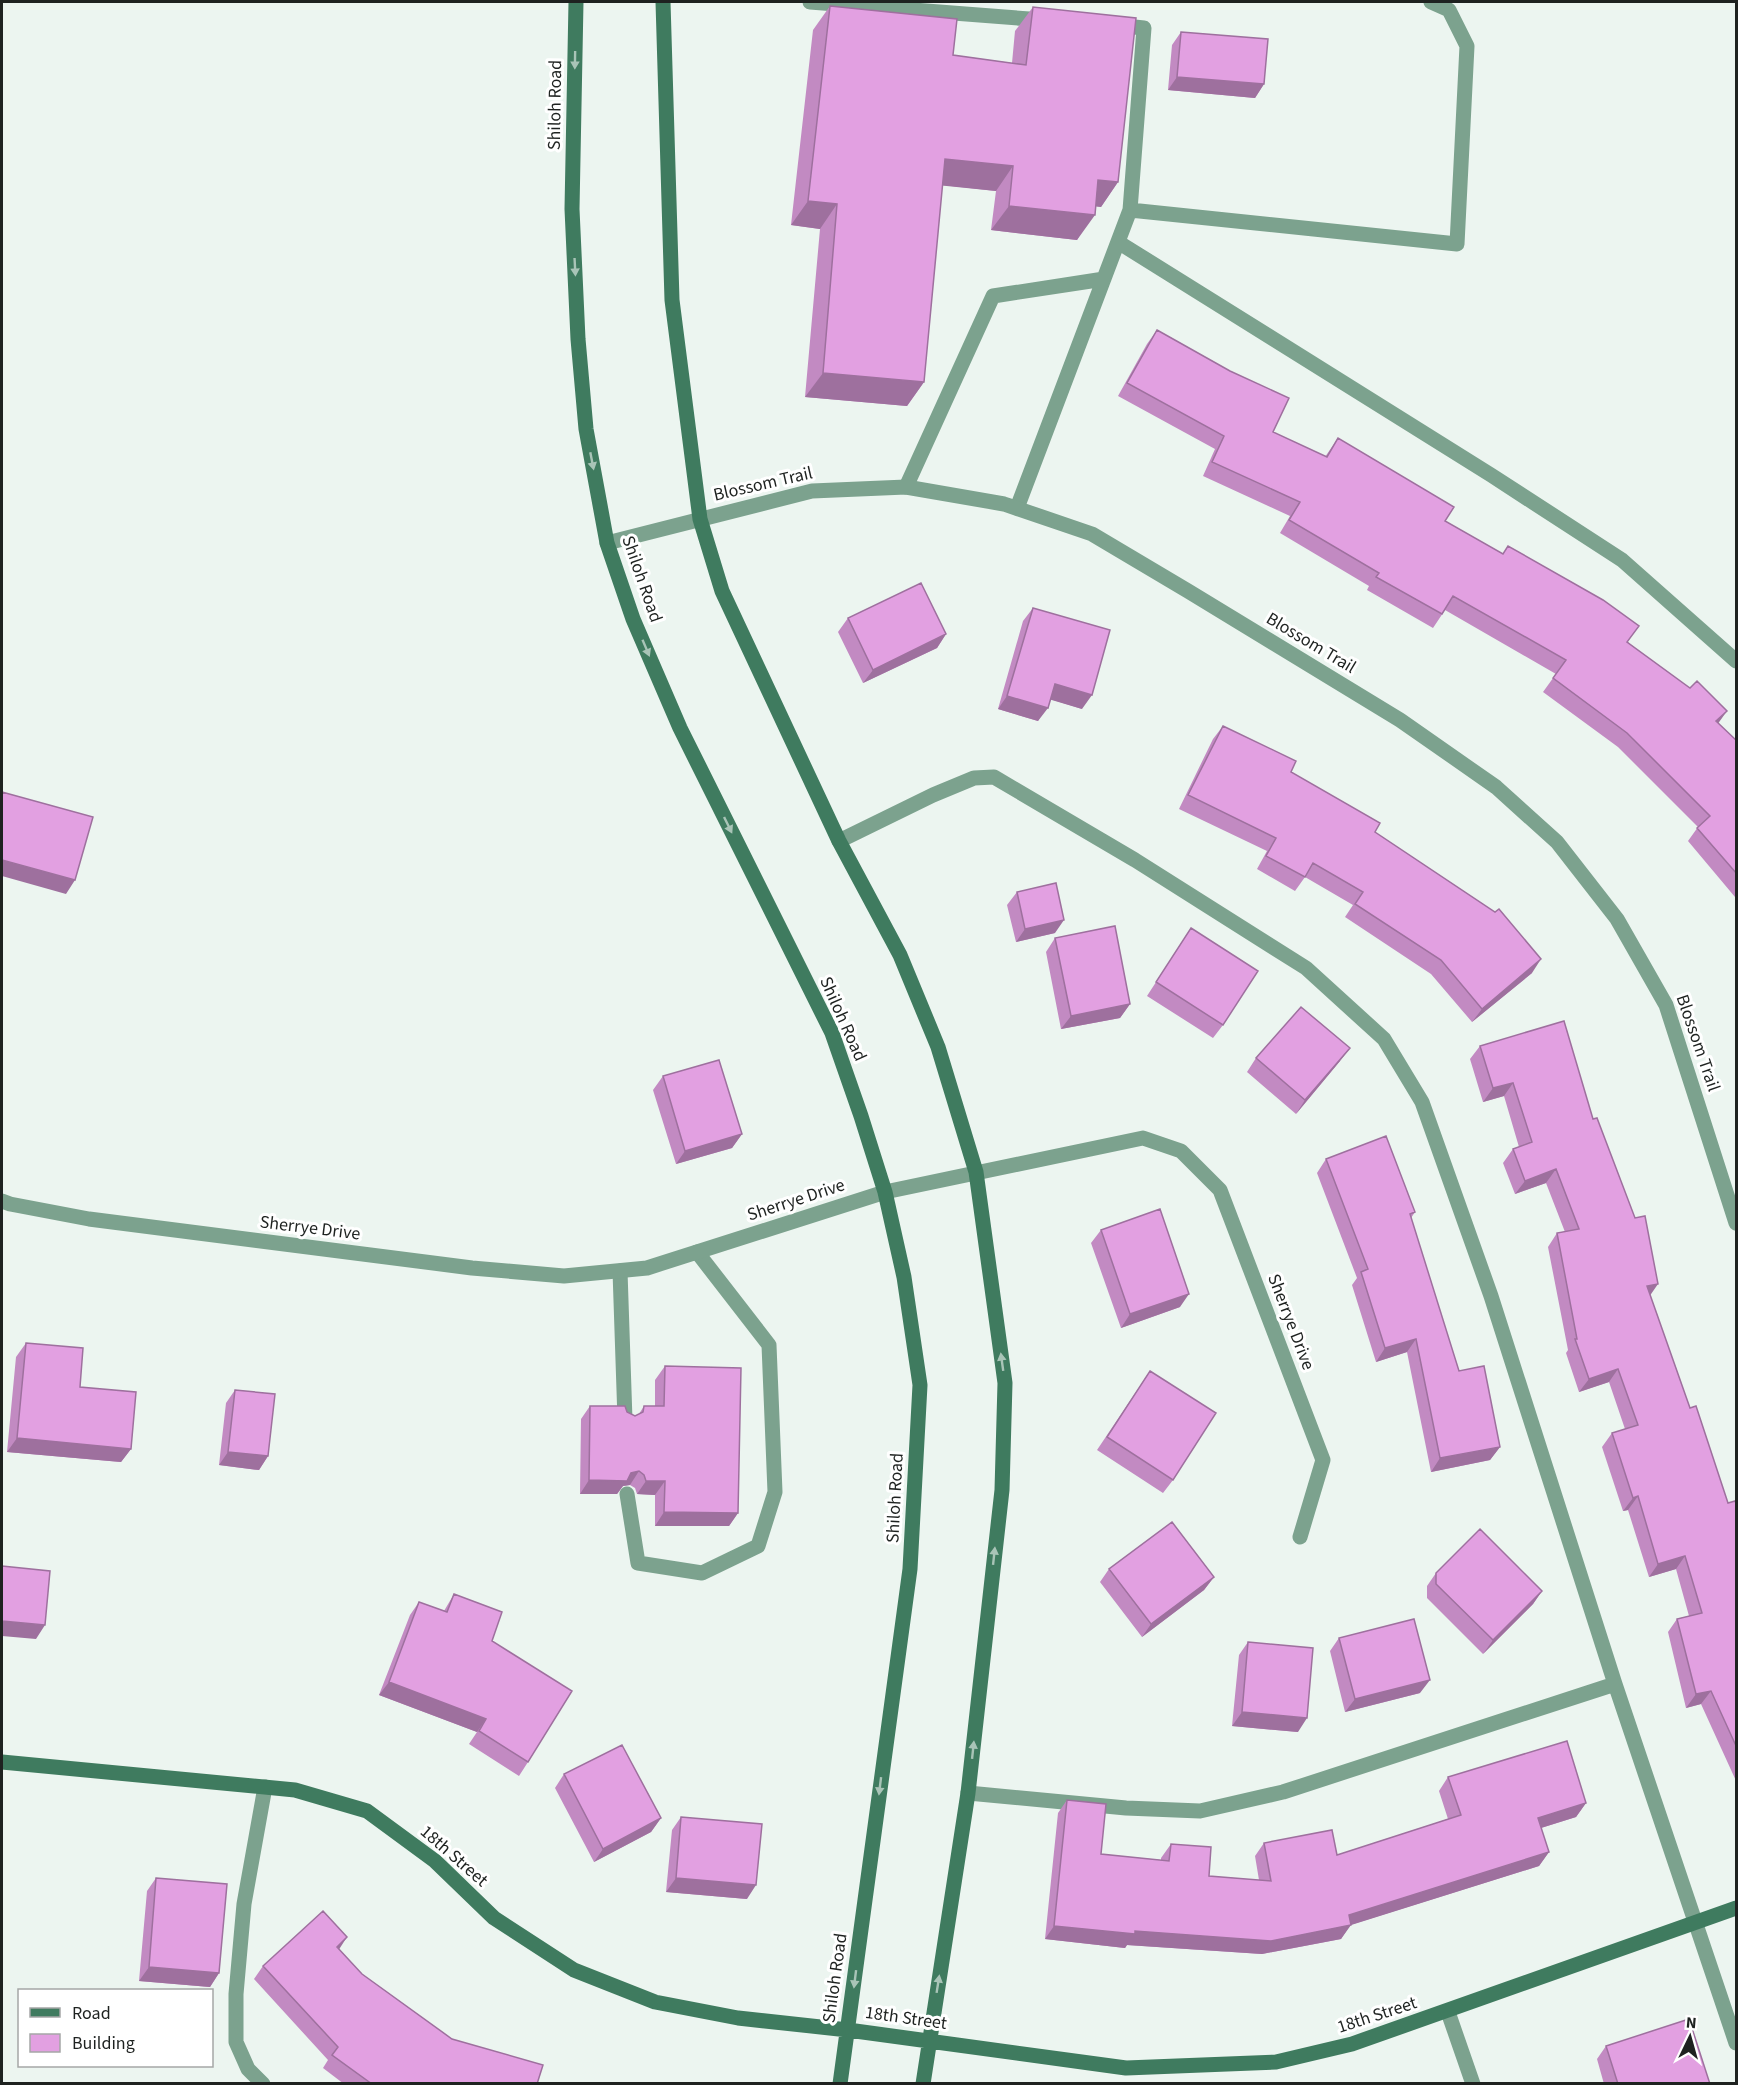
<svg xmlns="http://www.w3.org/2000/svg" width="1738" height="2085" font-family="'Source Sans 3',sans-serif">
<rect width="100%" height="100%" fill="#ecf5f0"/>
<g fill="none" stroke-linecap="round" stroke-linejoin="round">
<path stroke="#7ca28e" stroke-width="15" d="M810,2L1043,20
M1130,210L1457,244L1467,46L1449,10L1431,2
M1118,242L1491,475L1622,560L1736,661
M906,487L993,296L1104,279
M1017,508L1130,210L1144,28L1115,25
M839,841L933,795L974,778L994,777L1135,860L1306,968L1384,1039L1422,1102L1491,1296L1615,1684L1736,2043
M620,1271L625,1420
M627,1494L638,1563L702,1573L758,1546L775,1492L769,1345L697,1252
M968,1793L1126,1808L1200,1811L1283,1792L1615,1684
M263,2084L248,2069L236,2042V1994L244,1904L265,1787"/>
<path stroke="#7ca28e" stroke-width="15" d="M607,543L812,491L906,487L1004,504L1092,534L1188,591L1400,720L1496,787L1557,842L1617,919L1666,1005L1736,1223
M2,1201L10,1204L89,1219L472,1268L564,1276L647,1268L885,1192L1143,1138L1181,1151L1220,1190L1323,1460L1300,1537
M1448,2012L1473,2084"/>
<path stroke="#3f7b5f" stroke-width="15" d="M576,2L572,209L578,339L586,429L607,543L633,619L680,728L832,1033L861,1116L885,1192L904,1277L920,1385L910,1569L840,2084
M663,2L672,300L700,519L722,591L839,841L900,955L938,1047L976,1172L1005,1383L1002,1490L968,1793L923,2084
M2,1762L295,1790L367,1811L435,1861L494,1918L574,1970L655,2002L738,2018L848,2030L1126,2068L1276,2062L1352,2044L1736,1908"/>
</g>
<path fill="#c28ac2" d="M830,6L953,55L1012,63L1015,31L1033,7L1118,182L1101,207L1096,206L1077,240L991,230L996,191L942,185L924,382L907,406L805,397L820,229L791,225L813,30Z
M1181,32L1264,84L1255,98L1168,90L1172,45Z
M1157,330L1273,432L1325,457L1338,438L1445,521L1503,554L1508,546L1628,642L1718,723L1737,741V896L1735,897L1688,841L1698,827L1618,747L1543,692L1556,674L1445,610L1433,628L1367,590L1369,586L1280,533L1290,516L1203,476L1215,449L1118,396L1147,344Z
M1033,608L1082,709L1050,699L1038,721L998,709L1023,621Z
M848,618L946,634L937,648L863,683L838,632Z
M1223,726L1375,832L1532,973L1472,1022L1431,974L1345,917L1353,905L1305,877L1295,891L1257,869L1267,851L1179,809L1213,739Z
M1017,892L1055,933L1016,942L1007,905Z
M1191,928L1223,1025L1213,1038L1147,996Z
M1055,938L1130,1004L1120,1018L1061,1029L1046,952Z
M1480,1046L1593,1119L1650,1295L1690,1408L1728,1503L1737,1506V1783L1701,1704L1686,1708L1668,1632L1677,1619L1689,1616L1676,1569L1649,1577L1628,1510L1623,1511L1602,1447L1612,1433L1625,1429L1609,1382L1579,1392L1566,1353L1568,1350L1548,1247L1557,1233L1565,1232L1546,1183L1515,1194L1503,1163L1513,1149L1519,1147L1504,1096L1483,1102L1470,1059Z
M1256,1058L1340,1061L1296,1114L1247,1072Z
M663,1076L742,1134L732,1148L676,1164L653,1090Z
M1326,1159L1415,1212L1411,1218L1459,1371L1500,1447L1490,1460L1431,1472L1407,1352L1376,1362L1352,1285L1357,1278L1317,1173Z
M1101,1230L1180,1307L1121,1328L1091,1243Z
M26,1343L80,1387L131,1449L121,1462L7,1452L16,1357Z
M665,1366L738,1513L729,1526H655V1495L637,1494L635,1488L630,1485L623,1486L617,1494H580L581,1419L590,1406L627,1412L635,1416L639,1414L644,1406H655V1380Z
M1150,1371L1173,1480L1163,1493L1097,1450Z
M235,1390L268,1456L259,1470L219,1465L226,1403Z
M1109,1569L1214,1577L1204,1590L1142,1637L1100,1582Z
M1436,1573L1542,1591L1533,1604L1483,1654L1427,1598V1586Z
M454,1594L492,1641L528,1762L519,1776L469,1744L477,1732L379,1695L410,1615L419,1602L444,1611Z
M1339,1638L1420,1693L1345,1712L1330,1651Z
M1248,1642L1298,1732L1232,1726L1239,1655Z
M564,1774L661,1818L651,1832L594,1862L555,1788Z
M1448,1777L1586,1803L1576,1817L1541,1828L1549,1852L1539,1866L1350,1925L1341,1939L1262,1954L1127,1945L1125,1948L1045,1939L1058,1813L1067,1800L1101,1854L1161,1860V1858L1171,1844L1209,1876L1259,1880L1255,1856L1264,1843L1337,1855L1448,1819L1439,1791Z
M681,1817L747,1899L666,1892L672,1830Z
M156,1878L219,1973L210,1987L139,1981L147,1891Z
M339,1949L362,1974L452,2039L537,2084H344L323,2068L328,2060L254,1979L263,1966Z
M1606,2046L1710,2084H1604L1597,2059Z"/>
<path fill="#9e709e" d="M1177,77L1264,84L1255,98L1168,90Z
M945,159L1013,166L996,191L927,184Z
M1098,180L1118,182L1101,207L1081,205Z
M808,201L837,204L820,229L791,225Z
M1009,206L1095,215L1077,240L991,230Z
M823,373L924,382L907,406L805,397Z
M946,634L937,648L863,683L873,670Z
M1055,684L1092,695L1082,709L1045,698Z
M1007,696L1048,708L1038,721L998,709Z
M1727,711L1717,725L1716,721Z
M2,860L75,880L66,894L2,876Z
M1064,920L1055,933L1016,942L1025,929Z
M1541,959L1532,973L1472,1022L1482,1009Z
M1130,1004L1120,1018L1061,1029L1071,1016Z
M1350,1048L1340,1061L1296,1114L1305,1100Z
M1513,1083L1504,1096L1483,1102L1493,1088Z
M742,1134L732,1148L676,1164L685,1151Z
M1556,1169L1546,1183L1515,1194L1525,1181Z
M1658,1284L1649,1297L1647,1286Z
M1189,1294L1180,1307L1121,1328L1130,1314Z
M1416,1339L1407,1352L1376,1362L1385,1348Z
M1618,1369L1609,1382L1579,1392L1589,1379Z
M17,1438L131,1449L121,1462L7,1452Z
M1500,1447L1490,1460L1431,1472L1440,1458Z
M228,1452L268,1456L259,1470L219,1465Z
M639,1471L630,1485L623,1486L617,1494H580L589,1480Z
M646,1481H665L655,1495L637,1494Z
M1638,1496L1628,1510L1623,1511L1633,1498Z
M664,1512L738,1513L729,1526H655Z
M1685,1556L1676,1569L1649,1577L1658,1564Z
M1214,1577L1204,1590L1142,1637L1151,1624Z
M1542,1591L1533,1604L1483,1654L1493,1640Z
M2,1621L45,1625L36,1639L2,1636Z
M1430,1680L1420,1693L1345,1712L1355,1699Z
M389,1682L486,1719L477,1732L379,1695Z
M1711,1691L1701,1704L1686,1708L1696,1694Z
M1242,1712L1307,1718L1298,1732L1232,1726Z
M1586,1803L1576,1817L1528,1832L1538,1818Z
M661,1818L651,1832L594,1862L603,1849Z
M1549,1852L1539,1866L1348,1926L1351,1925L1341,1939L1262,1954L1127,1945L1125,1948L1045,1939L1054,1926L1135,1931L1349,1915Z
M676,1878L756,1885L747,1899L666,1892Z
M347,1937L338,1951L337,1947Z
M149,1967L219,1973L210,1987L139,1981Z"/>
<path fill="#e2a0e1" stroke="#9e709e" stroke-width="1.5" d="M830,6L957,19L953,55L1026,65L1033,7L1136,18L1118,182L1098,180L1095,215L1009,206L1013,166L945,159L924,382L823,373L837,204L808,201Z
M1181,32L1268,39L1264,84L1177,77Z
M1157,330L1230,371L1289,398L1273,432L1327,457L1338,438L1454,507L1445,521L1503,554L1508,546L1603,600L1639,626L1627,642L1690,688L1697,681L1727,711L1716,721L1737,741V874L1697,828L1710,816L1627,733L1553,678L1566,660L1453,596L1442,614L1376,577L1379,573L1289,520L1300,502L1212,462L1224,436L1127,383Z
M921,583L946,634L873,670L848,618Z
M1033,608L1110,630L1092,695L1055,684L1048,708L1007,696Z
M1223,726L1296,761L1291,772L1380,823L1375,832L1495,912L1499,909L1541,959L1482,1009L1441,960L1355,904L1363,892L1313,863L1305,877L1266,856L1276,838L1188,795Z
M2,792L93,817L75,880L2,860Z
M1056,883L1064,920L1025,929L1017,892Z
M1115,926L1130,1004L1071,1016L1055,938Z
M1191,928L1258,971L1223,1025L1156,982Z
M1301,1007L1350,1048L1305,1100L1256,1058Z
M1564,1021L1593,1119L1597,1118L1635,1218L1645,1216L1658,1284L1647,1286L1690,1408L1696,1406L1728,1503L1735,1501L1737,1506V1748L1711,1691L1696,1694L1677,1619L1702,1613L1685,1556L1658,1564L1638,1496L1633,1498L1612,1433L1638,1425L1618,1369L1589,1379L1575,1339H1577L1557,1233L1579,1229L1556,1169L1525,1181L1513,1149L1532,1142L1513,1083L1493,1088L1480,1046Z
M719,1060L742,1134L685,1151L663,1076Z
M1386,1136L1415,1212L1410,1214L1459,1371L1484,1366L1500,1447L1440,1458L1416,1339L1385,1348L1361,1272L1368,1269L1326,1159Z
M1160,1209L1189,1294L1130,1314L1101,1230Z
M26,1343L83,1348L80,1387L136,1392L131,1449L17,1438Z
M665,1366L741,1368L738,1513L664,1512L665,1481H646L644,1475L639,1471L631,1473L627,1481L589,1480L590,1406H625L627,1412L635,1416L643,1412L644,1406H664Z
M1150,1371L1216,1413L1173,1480L1107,1437Z
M235,1390L275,1394L268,1456L228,1452Z
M1172,1522L1214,1577L1151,1624L1109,1569Z
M1480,1529L1542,1591L1493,1640L1436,1584V1573Z
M2,1566L50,1571L45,1625L2,1621Z
M454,1594L502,1612L492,1641L572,1691L528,1762L479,1731L486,1719L389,1682L419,1602L447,1612Z
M1414,1619L1430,1680L1355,1699L1339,1638Z
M1248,1642L1313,1648L1307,1718L1242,1712Z
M1567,1741L1586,1803L1538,1818L1549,1852L1349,1915L1351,1925L1271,1941L1135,1931V1934L1054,1926L1067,1800L1106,1804L1101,1854L1169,1861L1171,1844L1211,1847L1209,1876L1271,1881L1264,1843L1332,1830L1337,1855L1461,1815L1448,1777Z
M622,1745L661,1818L603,1849L564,1774Z
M681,1817L762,1824L756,1885L676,1878Z
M156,1878L227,1884L219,1973L149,1967Z
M323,1911L347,1937L337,1947L362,1974L452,2039L543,2065L537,2084H372L332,2055L338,2047L263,1966Z
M1689,2019L1710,2084H1618L1606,2046Z"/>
<defs><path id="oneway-solid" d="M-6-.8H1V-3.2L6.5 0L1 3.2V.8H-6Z" transform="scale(1.5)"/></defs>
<g fill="#a9c4b7">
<use href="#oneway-solid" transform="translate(575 60) rotate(91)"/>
<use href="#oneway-solid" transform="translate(575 267) rotate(87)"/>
<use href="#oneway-solid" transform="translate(592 461) rotate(79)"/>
<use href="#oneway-solid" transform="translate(646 648) rotate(67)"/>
<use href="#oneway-solid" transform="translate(728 825) rotate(64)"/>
<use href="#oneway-solid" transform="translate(1002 1362) rotate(-98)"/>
<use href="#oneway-solid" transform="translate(994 1556) rotate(-84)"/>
<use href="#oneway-solid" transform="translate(973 1750) rotate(-84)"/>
<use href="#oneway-solid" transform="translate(880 1786) rotate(97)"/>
<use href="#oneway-solid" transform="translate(855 1979) rotate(97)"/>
<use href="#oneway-solid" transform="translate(938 1984) rotate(-81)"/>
</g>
<g text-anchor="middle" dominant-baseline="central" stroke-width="6" stroke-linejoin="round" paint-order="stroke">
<g font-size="18" fill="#1e2220" stroke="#fff">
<text transform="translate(555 105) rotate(-89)">Shiloh Road</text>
<text transform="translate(763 484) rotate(-13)">Blossom Trail</text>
<text transform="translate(642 579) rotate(71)">Shiloh Road</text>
<text transform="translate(1311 643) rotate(31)">Blossom Trail</text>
<text transform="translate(843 1019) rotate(66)">Shiloh Road</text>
<text transform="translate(1698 1043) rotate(71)">Blossom Trail</text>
<text transform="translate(796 1200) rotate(-18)">Sherrye Drive</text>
<text transform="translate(310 1228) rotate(7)">Sherrye Drive</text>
<text transform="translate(1291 1322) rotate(69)">Sherrye Drive</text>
<text transform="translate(895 1498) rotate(-87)">Shiloh Road</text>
<text transform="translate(454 1856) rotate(41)">18th Street</text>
<text transform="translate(835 1978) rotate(-82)">Shiloh Road</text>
<text transform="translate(1377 2015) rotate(-18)">18th Street</text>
<text transform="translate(906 2018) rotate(8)">18th Street</text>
</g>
</g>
<rect width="1738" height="2085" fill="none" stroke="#1e2220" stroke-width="6"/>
<rect x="18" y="1989" width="195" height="78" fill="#ffffff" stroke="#a5a7a6" stroke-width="1.5"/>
<rect x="30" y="2008" width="30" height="9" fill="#3f7b5f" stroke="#a5a7a6" stroke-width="1.5"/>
<text x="72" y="2019" font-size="18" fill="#1e2220">Road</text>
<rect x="30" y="2034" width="30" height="18" fill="#e2a0e1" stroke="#a5a7a6" stroke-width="1.5"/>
<text x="72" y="2049" font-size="18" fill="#1e2220">Building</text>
<g transform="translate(1690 2037) rotate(5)" stroke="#ffffff" stroke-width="4.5" paint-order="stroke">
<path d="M0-4.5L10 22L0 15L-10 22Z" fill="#1e2220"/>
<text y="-9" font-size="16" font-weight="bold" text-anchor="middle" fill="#1e2220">N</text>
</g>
</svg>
